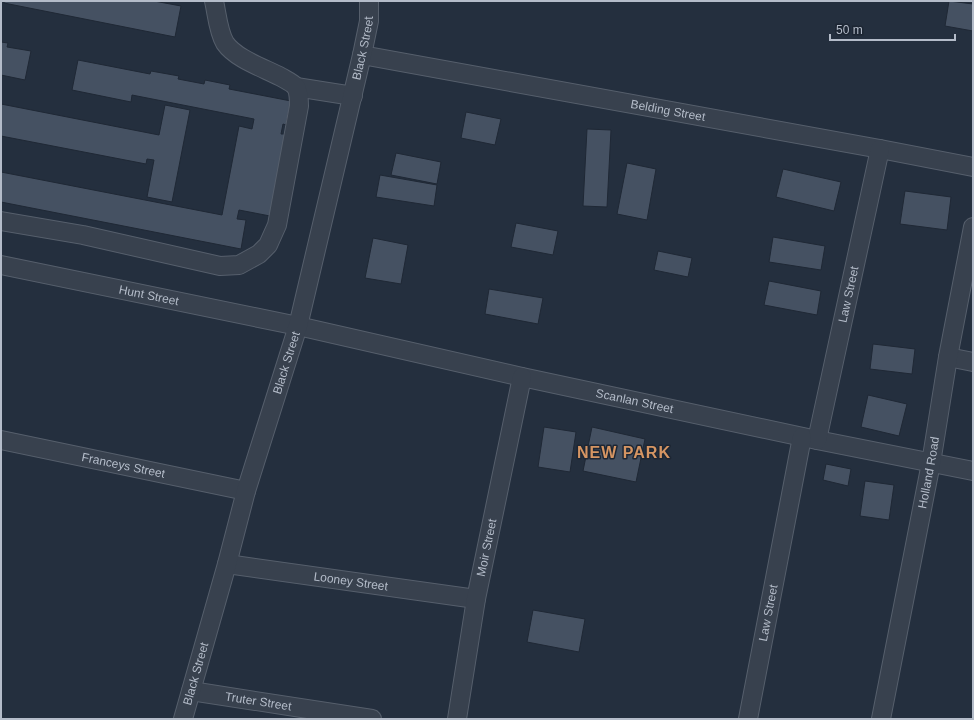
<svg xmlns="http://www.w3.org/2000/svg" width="974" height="720" font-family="Helvetica,sans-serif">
<rect width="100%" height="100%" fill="#242f3e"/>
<path fill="#455162" stroke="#1f2835" d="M4,1H154L181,6L175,37L4,3Z
M949,1L973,4V31L945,26Z
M1,42L8,43L7,47L31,51L25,80L1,75V77Z
M78,60L150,74L151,71L179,76L178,79L204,84L205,80L230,85L229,89L291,101L286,125L283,124L281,134H286L270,216L239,210L237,219L246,220L241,249L1,202V172L222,215L239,126L252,129L254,119L132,95L131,102L72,90Z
M1,104L159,135L165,105L190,110L172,202L147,197L154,160L147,159L146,164L1,136Z
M466,112L501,119L495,145L461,138Z
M587,129L611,130L607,207L583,206Z
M396,153L441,162L437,184L391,175Z
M627,163L656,169L647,220L617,214Z
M783,169L841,182L834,211L776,197Z
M380,175L437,185L434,206L376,197Z
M905,191L951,197L947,230L900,224Z
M516,223L558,231L553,255L511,247Z
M773,237L825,246L821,270L769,262Z
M373,238L408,245L401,284L365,278Z
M658,251L692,258L688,277L654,270Z
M769,281L821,291L817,315L764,305Z
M489,289L543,298L538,324L485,314Z
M873,344L915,349L912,374L870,369Z
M868,395L907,404L899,436L861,427Z
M544,427L576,432L570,472L538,467Z
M592,427L645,439L636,482L583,471Z
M826,464L851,469L848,486L823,480Z
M865,481L894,485L889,520L860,516Z
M533,610L585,619L579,652L527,642Z"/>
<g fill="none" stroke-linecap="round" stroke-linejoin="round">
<g stroke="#565f6c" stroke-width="20">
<g id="minor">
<path id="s1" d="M362,55L880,149L973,167"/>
<path d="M296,87L353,96"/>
<path d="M1,221L83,235L220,266L239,265L259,254L268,245L277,225L299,106C299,100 299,92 296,87C293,83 286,80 281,77C264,68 236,59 225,43C218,31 217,14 214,1"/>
<path id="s2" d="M1,265L298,326L522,377L817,440L973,471"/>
<path d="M948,357L973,362"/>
<path id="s3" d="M1,440L246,491"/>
<path id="s4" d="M817,440L880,149"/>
<path id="s5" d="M227,564L476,599"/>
<path id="s6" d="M191,691L372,719"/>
<path id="s7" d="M183,719L227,564L246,491L298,326L362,55L369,21V1"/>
<path id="s8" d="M457,719L476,599L522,377"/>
<path id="s9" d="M748,719L802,437"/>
<path id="s10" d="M881,719L931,463L948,357L973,227"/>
</g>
</g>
<use href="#minor" stroke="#38414e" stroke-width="18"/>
</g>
<g text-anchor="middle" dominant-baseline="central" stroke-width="3" stroke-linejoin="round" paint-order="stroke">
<g font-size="12" fill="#b4bcc9" stroke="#1d2633">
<text stroke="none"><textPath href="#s7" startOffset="695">Black Street</textPath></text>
<text stroke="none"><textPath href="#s1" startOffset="311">Belding Street</textPath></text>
<text stroke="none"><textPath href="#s2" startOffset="151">Hunt Street</textPath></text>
<text stroke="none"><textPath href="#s4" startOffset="149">Law Street</textPath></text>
<text stroke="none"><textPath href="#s7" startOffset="371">Black Street</textPath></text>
<text stroke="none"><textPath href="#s2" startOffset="648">Scanlan Street</textPath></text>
<text stroke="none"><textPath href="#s3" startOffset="125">Franceys Street</textPath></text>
<text stroke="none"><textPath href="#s10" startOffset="251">Holland Road</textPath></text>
<text stroke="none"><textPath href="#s8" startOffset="174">Moir Street</textPath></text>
<text stroke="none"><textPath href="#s5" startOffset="125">Looney Street</textPath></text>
<text stroke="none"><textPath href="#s9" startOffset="108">Law Street</textPath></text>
<text stroke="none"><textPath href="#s7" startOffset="47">Black Street</textPath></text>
<text stroke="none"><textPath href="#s6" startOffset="68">Truter Street</textPath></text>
</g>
<g font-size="16" font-weight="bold" letter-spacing="1" fill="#d59563" stroke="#1d2633">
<text x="624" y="452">NEW PARK</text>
</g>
</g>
<rect width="974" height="720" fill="none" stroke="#b4bcc9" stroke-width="4"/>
<path d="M830 34v6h125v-6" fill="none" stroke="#b4bcc9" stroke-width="2"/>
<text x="836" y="34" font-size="12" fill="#b4bcc9" stroke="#1d2633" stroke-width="3" paint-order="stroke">50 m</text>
</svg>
